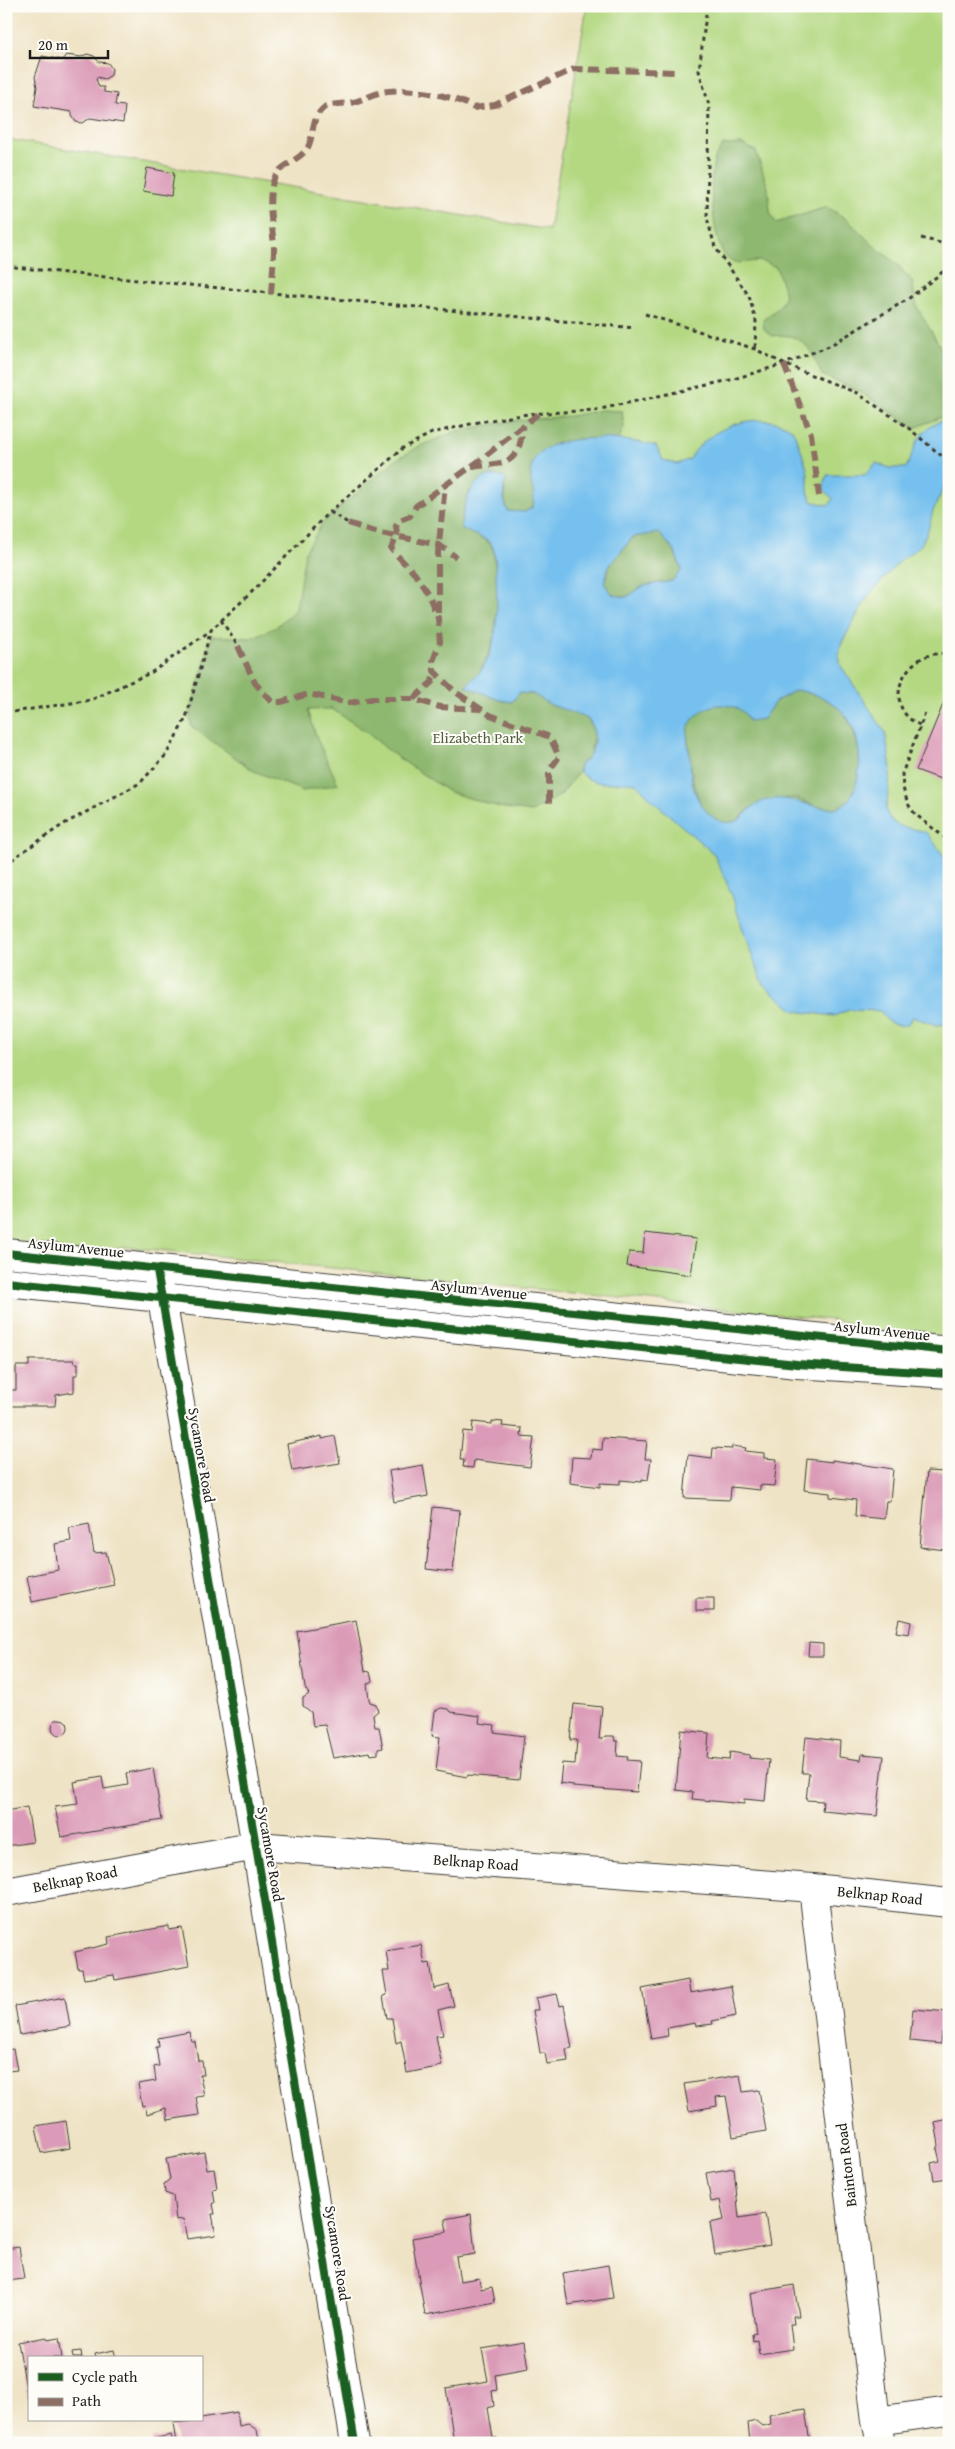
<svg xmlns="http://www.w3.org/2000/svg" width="955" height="2449" font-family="'Gentium Book Plus',serif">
<rect width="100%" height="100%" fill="#fdfcf7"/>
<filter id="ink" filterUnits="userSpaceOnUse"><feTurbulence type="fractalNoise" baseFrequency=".02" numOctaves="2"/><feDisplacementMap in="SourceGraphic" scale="10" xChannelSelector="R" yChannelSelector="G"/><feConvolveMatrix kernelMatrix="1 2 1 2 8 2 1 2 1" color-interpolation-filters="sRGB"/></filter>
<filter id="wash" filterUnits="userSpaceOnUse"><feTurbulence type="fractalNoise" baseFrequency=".0096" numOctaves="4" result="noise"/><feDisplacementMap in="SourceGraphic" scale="20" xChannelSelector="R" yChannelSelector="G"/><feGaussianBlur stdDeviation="1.12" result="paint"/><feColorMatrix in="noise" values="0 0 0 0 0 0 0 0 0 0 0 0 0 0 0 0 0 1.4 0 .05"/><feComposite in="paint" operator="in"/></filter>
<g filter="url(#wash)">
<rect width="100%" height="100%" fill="#efe3c5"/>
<path fill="#b3d881" stroke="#687a4e" d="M587,6H949V1340L873,1332L841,1321L159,1250L124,1247L88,1254L6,1245V139L549,230Z"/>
<path fill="#8eb86f" stroke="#556a46" d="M742,144L756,151L768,188L770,212L776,223L827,207L848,220L874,246L896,263L912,281L917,307L949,362V414L914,428L859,391L822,375C810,349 805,332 772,336L764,329L763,320C790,299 788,299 776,267C771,265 763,261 758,261C747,261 738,266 728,259C712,246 708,177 715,158C717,154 721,149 723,145Z
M601,410L622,411L624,427L618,440L576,439L534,496L533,507L525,512L508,511L505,505L504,485L470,490C465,502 462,513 461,527C472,533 488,538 493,549C499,586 502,634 482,668C479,675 472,680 467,686L499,700L512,702L519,693L533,694L569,711L580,714L588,719L594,732L590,756L580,765L579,771L561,795L532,812L499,807L449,792L393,754L365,731L332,709L308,710L317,739L338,784L303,791L254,771L191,726L190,714L212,636L250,638L275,628L296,609L305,552L323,522L395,460L420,446L457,431L511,421L571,416Z
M659,532L674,551L682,570L672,581L643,586L627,597L613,595L604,583L609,566L633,537Z
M796,690C809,693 823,695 835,704C859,721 871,783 845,804C827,818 809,800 791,798C785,798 758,803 754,806C744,811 739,825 725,823C696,818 692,777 689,754C689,746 686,735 688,727C691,717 706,706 717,704C732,702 749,714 763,719L774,702Z"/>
<path fill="#74c0ee" stroke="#486e85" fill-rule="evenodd" d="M949,417V476L933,511L928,530L921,545L900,561L868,596L842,642L839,656L841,666L885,732L891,768L886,810C892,831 911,826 927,833L949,863V1024L936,1025L913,1017L907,1025C895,1027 885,1022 881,1011L849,1010L834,1016L795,1011L764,985L748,946L732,895L714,854L653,801L636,783C614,780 595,790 579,771L580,765C595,755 599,733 588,719L549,704L533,694L519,693L512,702L499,700L466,686C471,680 478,675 482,669C500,641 497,606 496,574C495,566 496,551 491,544C483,535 469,535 461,527C463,503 475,464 506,479C502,489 503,501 508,511L525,512L533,507C537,493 527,480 532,465C543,428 628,438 656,446L663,460L677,464L690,459C707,427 760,408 792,429C798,441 806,461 808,475C809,487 805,489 813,502L829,505L833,499L823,489L827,475H865L876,463L890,468H906C920,438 915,432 949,417ZM659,533L674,550L682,570L672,581L643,586L627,597L613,595L604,583L609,566L633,537ZM796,690C816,694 832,699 845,715C856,727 861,753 859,769C848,852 790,771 749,810C746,813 742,818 738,820C716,831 698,804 693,786C690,777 691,765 690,756C689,747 685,734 689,726C695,714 709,704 722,705C735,706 744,709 749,721L763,719L775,702Z"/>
<g id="blocks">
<path fill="#db9bb8" d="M87,54L94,56L99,62L108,63L112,69L111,75L105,79L97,77L96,79L99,87H104V92L117,94L115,105L125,106L123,123L90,118L83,123L76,122L72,116V112L34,106L37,87L35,77L42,56L62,60L66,55L81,57Z
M147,168L174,173L171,196L143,191Z
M949,690V782L916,770Z
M645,1233L696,1239L691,1275L627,1266L629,1252L643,1253Z
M29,1360H74L75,1363H78V1375H74V1392L56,1395L55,1406H8V1390H16V1366H29Z
M492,1421L503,1422L502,1426L522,1428L521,1436L534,1437L530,1467L474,1460L473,1468L463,1467L464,1460H460L463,1431L472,1432L473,1422L492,1424Z
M322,1436V1439L335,1436L340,1463L292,1471L287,1444Z
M603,1438L647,1441L645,1459H651L648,1480L642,1479V1482L620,1480V1484L600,1483V1487L570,1483L572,1457L591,1458L592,1449L602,1450Z
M732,1446L746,1448L745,1451L764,1453V1458L777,1459L774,1486L760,1485V1490L731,1487L730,1500L684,1498L688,1455L712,1458L713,1448L732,1449Z
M807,1459L832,1462V1460L893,1469L890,1501H886L884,1519L855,1516L856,1500L830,1497V1493L804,1490Z
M423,1465L428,1496L394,1502L389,1471Z
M947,1469H949V1532L946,1550L920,1547L927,1471L946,1472Z
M433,1507L460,1510L453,1572L426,1569Z
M89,1524L94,1553L106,1552L114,1585L32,1602L27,1576L58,1570L55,1544L71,1541L69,1528Z
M696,1598H714V1611H696Z
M899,1619L911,1622L909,1634L896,1632Z
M356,1620L365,1671L370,1672L372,1681L367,1684L369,1699L370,1702L376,1704L378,1711L373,1715L375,1727H379L383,1748L378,1749V1754L370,1755L369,1752L333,1758L325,1725L313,1726L311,1712L303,1706V1698L309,1694L305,1688L297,1631Z
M809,1643L823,1644V1656H808Z
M574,1704L602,1707L599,1739H602L605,1736H614L615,1741H618L617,1756L628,1757L627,1760L640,1761L637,1792L573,1787V1785L560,1783L562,1763L575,1764L577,1740H570Z
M441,1708L449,1709L451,1712L480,1716L479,1723L495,1725L494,1732L524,1736L519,1780L468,1775L467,1777L436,1771L440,1737L432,1736L435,1711Z
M52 1727a8 8 0 1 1 16 0a8 8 0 1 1-16 0Z
M681,1730L709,1733L707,1758L729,1760L730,1752L750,1755L749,1758L769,1760L765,1801L744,1799V1804L692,1799L693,1792L676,1790Z
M806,1737L840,1741L839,1757L861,1760L862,1754L884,1756L877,1816L822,1811L823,1801L806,1800L809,1773H802Z
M153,1768L162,1820L61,1837L55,1807L78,1804L74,1782L102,1777L104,1789L128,1785L126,1773Z
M27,1807L33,1842L6,1846V1811Z
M169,1926V1930L182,1928L189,1966L115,1980L114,1975L84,1979L82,1969H78L75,1952L109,1944L108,1937Z
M421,1945L425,1964L430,1963L434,1989L449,1985L454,2006L438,2010L443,2035L436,2036L442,2066L407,2073L401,2041L396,2043L392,2018H387L383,1996L387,1995L383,1971H389L386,1951Z
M688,1980L690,1993L731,1986L736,2016L712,2021L713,2024L696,2026L695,2023L667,2028L668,2036L651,2039L642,1989Z
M557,1994L560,2006L564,2005L572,2048L566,2049L568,2061L547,2064L545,2053H540L533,2010H538L536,1998Z
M65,1997L70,2026L20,2035L15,2006Z
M913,2009L949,2012V2034L942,2032L941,2044L910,2041Z
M189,2032L191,2041H195L198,2061H202L204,2075H200L204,2096L196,2097L199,2115L168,2120L166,2108L147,2114L145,2105L142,2106L138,2084L156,2081L154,2067L159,2066L156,2047H159L158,2038Z
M13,2049L17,2070L8,2071L9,2076L6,2077V2050Z
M740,2075L743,2092L759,2090L766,2131L733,2137L726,2096L716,2097L717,2106L689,2111L684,2084Z
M949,2119V2178L934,2180L931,2163L940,2161L937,2149L939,2145L935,2122Z
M66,2121L70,2148L41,2153L36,2126Z
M204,2152L207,2170L214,2169L217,2188L213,2189L215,2203L213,2204L215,2214H212L216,2235L187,2239L183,2219L176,2220L173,2196L165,2193L164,2184L170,2179L166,2159Z
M734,2168L739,2218L765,2214L770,2245L715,2255L710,2223L724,2220L720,2200L711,2202L706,2173Z
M471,2214L475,2254L456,2257L460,2281L479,2278L481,2289L492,2287L495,2302L425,2315L412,2238L447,2232L445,2219Z
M19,2247L24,2279L6,2281V2249Z
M608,2265L613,2298L568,2305L563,2273Z
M794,2285L799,2316H793L794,2324H790L793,2349L759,2354L757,2340L753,2341L752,2334L756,2333L750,2293Z
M47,2337V2340L59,2338L62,2358H29L28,2399L18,2342Z
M524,2342L528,2369L495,2375L497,2390L492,2391L494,2406L488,2408L493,2438H497L498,2443H454L446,2388L488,2381L482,2349Z
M114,2350L116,2358H96L95,2354Z
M81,2351L82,2358H73L72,2352Z
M805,2409L810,2443H774V2441L750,2442L748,2423L756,2421L762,2426L771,2424L769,2415Z
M237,2412L239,2426L248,2424L257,2430L259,2440L257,2443H176L173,2423L201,2420V2418Z
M171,2435L173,2443H154L153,2439Z"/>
</g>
</g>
<g filter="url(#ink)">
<use href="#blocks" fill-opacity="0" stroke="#3c3a35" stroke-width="1"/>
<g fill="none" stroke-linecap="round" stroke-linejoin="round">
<g stroke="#3c3a35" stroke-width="30">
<path id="street" d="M158,1276L256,1846L355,2443
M813,1888L876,2421L881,2443
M6,1892L256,1846L813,1888L949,1903
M876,2421L949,2411"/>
</g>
<g stroke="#3c3a35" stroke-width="30">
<path id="secondary" d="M6,1253L949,1351
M6,1282L797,1364L949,1374"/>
</g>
<path stroke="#3c3a35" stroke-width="3" stroke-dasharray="4 4" stroke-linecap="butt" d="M707,6L699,71L709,105L707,218L715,247L749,296L756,321L755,349
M921,238L949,245
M6,266L75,274L635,328
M645,314L755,349L784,364L857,393L906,426L949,462
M330,512L348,523
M221,620L238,646
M6,713L91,700L152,672L210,631
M925,713L902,774L903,788L908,804L915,814L949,841
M920,725C879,708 903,647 949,654
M6,866L15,857L64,824L140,783L166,755L186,718L211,630L255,589L324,517L403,448L432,433L479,422L528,414L596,410L730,380L784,364L829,346L908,299L949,267"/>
<use href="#street" stroke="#fff" stroke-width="28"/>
<use href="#secondary" stroke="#fff" stroke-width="28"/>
<path stroke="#8d6e63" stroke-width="6" stroke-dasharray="12 6" stroke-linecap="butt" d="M271,294C272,278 274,263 274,248C273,227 266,200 274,179C280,163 302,161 309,145C315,129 310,118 327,105C336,104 346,104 354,102C365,99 376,92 388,91C413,88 453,95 474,108L495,105L574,69L677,72
M784,364L811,434L819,496
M538,414L479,461L416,506L410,516L400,520L396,526L397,535L391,549L415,574L428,594L438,618L440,642L433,661L434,671L454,691L490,715L550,737L559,757L549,771V808
M472,467C507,462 519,467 523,425
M348,523L371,531L439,545L456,557
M438,612V553L445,485
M238,646L255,683L272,702H281L309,694L349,703L373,699H413L440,707L480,709
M413,699L432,682L434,671"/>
<g stroke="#fdfcf7" stroke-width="11">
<path id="cycleway" d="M6,1253L949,1351
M157,1270L256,1846L355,2443
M6,1282L797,1364L949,1374"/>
</g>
<use href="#cycleway" stroke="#1b5e20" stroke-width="8"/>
</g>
</g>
<g text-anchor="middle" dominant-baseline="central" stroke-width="4" stroke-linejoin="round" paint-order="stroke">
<g font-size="15" fill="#515e3f" stroke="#fdfcf7">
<text x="478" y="737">Elizabeth Park</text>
</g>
<g font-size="15" fill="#1c1c1c" stroke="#fdfcf7">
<text transform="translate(76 1247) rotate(6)">Asylum Avenue</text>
<text transform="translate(479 1289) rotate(6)">Asylum Avenue</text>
<text transform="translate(882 1330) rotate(6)">Asylum Avenue</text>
<text transform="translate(202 1455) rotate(80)">Sycamore Road</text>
<text transform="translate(271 1854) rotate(80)">Sycamore Road</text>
<text transform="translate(476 1862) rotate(4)">Belknap Road</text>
<text transform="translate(75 1879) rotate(-11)">Belknap Road</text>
<text transform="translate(880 1895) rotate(6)">Belknap Road</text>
<text transform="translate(846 2165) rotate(-97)">Bainton Road</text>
<text transform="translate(338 2253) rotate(81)">Sycamore Road</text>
</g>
</g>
<rect width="955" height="2449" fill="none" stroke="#fdfcf7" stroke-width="25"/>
<rect x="28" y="2356" width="175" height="65" fill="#fdfcf7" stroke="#a3a29f"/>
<rect x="38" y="2373" width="25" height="8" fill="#1b5e20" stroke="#a3a29f"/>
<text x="72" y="2382" font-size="15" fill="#1c1c1c">Cycle path</text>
<rect x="38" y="2398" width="25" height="8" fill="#8d6e63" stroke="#a3a29f"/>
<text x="72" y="2406" font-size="15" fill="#1c1c1c">Path</text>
<path d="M30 50v8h78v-8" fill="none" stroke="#1c1c1c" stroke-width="2.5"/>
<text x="38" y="50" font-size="15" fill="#1c1c1c" stroke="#fdfcf7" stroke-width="4" paint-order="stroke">20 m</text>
</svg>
